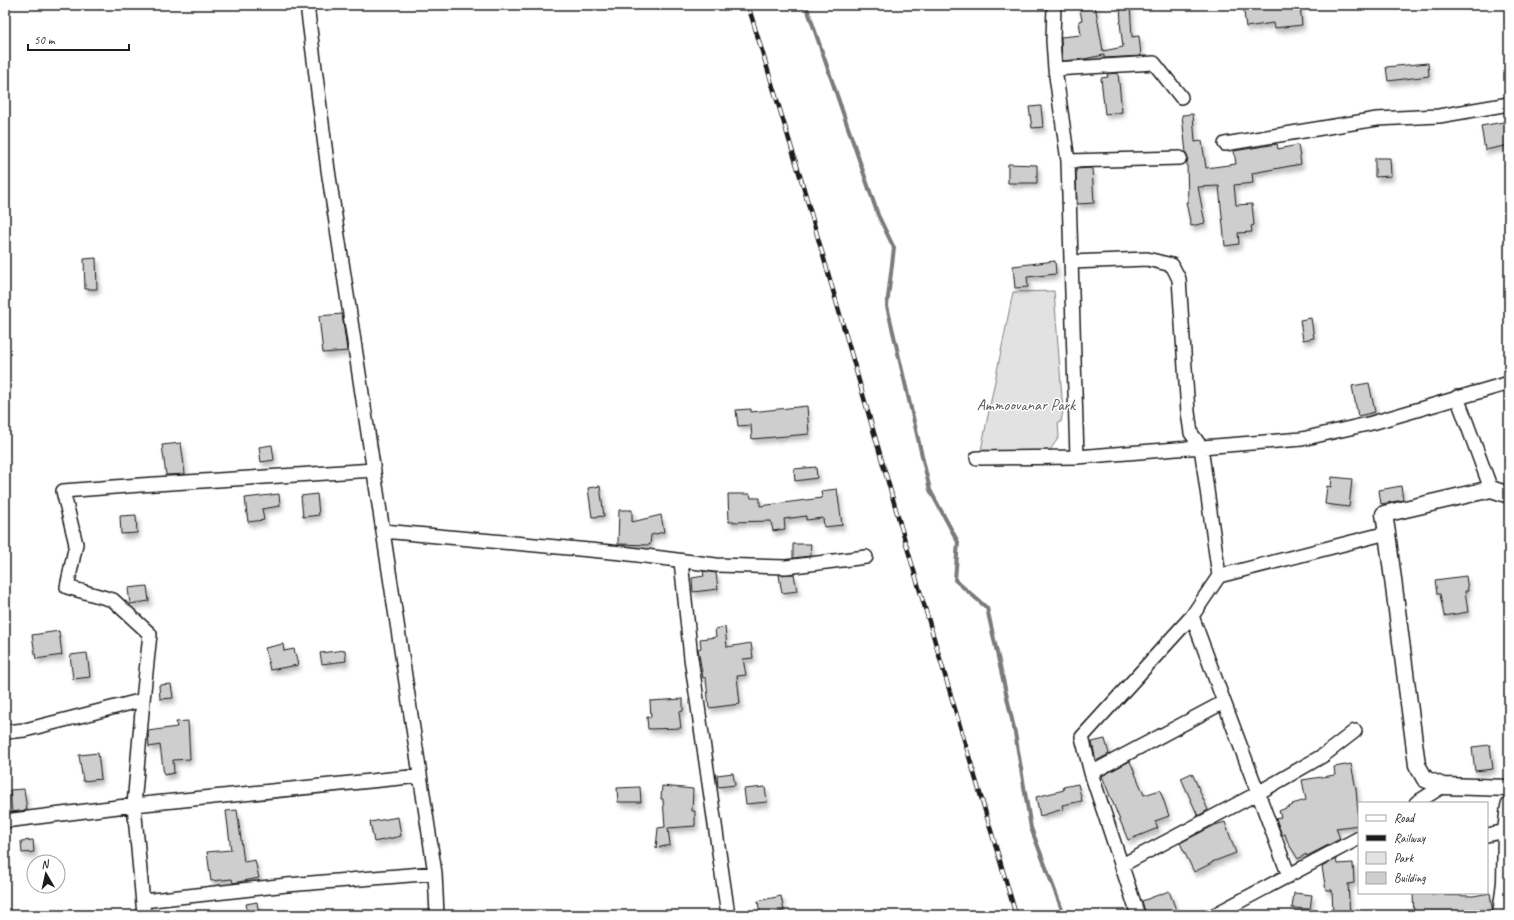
<svg xmlns="http://www.w3.org/2000/svg" width="1514" height="920" font-family="Caveat,sans-serif">
<defs>
<filter id="shadow"><feDropShadow dx="2.5" dy="4.5" stdDeviation="2" flood-color="#0004"/></filter>
</defs>
<rect width="100%" height="100%" fill="#fff"/>
<filter id="ink" filterUnits="userSpaceOnUse"><feTurbulence type="fractalNoise" baseFrequency=".025" numOctaves="2"/><feDisplacementMap in="SourceGraphic" scale="8" xChannelSelector="R" yChannelSelector="G"/><feConvolveMatrix kernelMatrix="1 2 1 2 8 2 1 2 1" color-interpolation-filters="sRGB"/></filter>
<g filter="url(#ink)">
<path fill="#e2e2e2" stroke="#7f7f7f" d="M1054,291L1063,411L1061,422H1058L1059,437L1048,453L981,450L1013,292Z"/>
<g fill="none" stroke-linecap="round" stroke-linejoin="round">
<path stroke="#7a7a7a" stroke-width="4" d="M806,5L878,215L894,248L887,306L930,490L958,542L955,580L987,608L1015,733L1031,828L1064,915"/>
</g>
<path fill="#cecece" stroke="#1c1c1c" filter="url(#shadow)" d="M1079,5H1095L1103,51L1123,47L1120,22H1121L1120,5H1130L1132,37L1139,36L1141,56L1104,58V55L1084,59L1062,61L1061,37L1081,35L1079,21L1082,20Z
M1243,5H1300L1302,25L1274,28L1273,23L1246,27Z
M1428,63L1429,76L1388,81L1386,67Z
M1118,73L1122,112L1105,114L1101,78L1108,77L1107,74Z
M1041,106L1043,127L1032,128L1029,107Z
M1193,114L1195,142L1202,141L1206,168L1236,164L1234,151L1277,144L1278,149L1298,145L1301,164L1252,173L1253,183L1234,185L1236,205L1252,204L1254,225L1251,226L1252,232L1238,233L1239,244L1225,246L1219,186L1198,187L1205,223L1191,226L1186,202H1188L1187,163L1188,157L1186,153L1182,115Z
M1509,121V145L1485,150L1481,126Z
M1375,158H1390L1391,176L1375,177Z
M1008,164L1037,165V183H1008Z
M1092,168L1094,203L1077,204L1076,169Z
M96,258L97,289H85L84,259Z
M1055,261L1056,274L1027,277L1028,287L1015,288L1013,266Z
M342,314L347,351L323,353L319,316Z
M1311,318L1314,338L1303,340L1300,320Z
M1369,383L1375,412L1358,416L1352,386Z
M807,406L809,434L752,439L751,425L738,426L736,410L751,409V412Z
M181,443L185,474L166,475L162,445Z
M272,445L274,460L261,462L259,447Z
M816,467L817,478L795,481L794,469Z
M1332,477L1352,479L1349,507L1325,504L1327,486L1331,487Z
M600,486L604,516L592,517L588,488Z
M1401,486L1403,500L1381,504L1379,490Z
M837,489L842,525L824,527L823,518L806,520V516L784,519L785,529L773,531L771,521L729,522L728,494H750L751,498H760V506L822,498L821,491Z
M279,494L280,506L262,509L264,520L248,522L245,498Z
M317,494L319,515L303,517L301,496Z
M619,510H632V522L661,515L664,532L651,535L650,545L618,544Z
M136,515L137,533L121,534L120,516Z
M793,544H811L810,556L793,558Z
M703,571L716,573L718,589L693,592L692,578L704,576Z
M794,574L797,591L782,593L779,575Z
M1466,576L1468,591H1465L1468,612L1444,616L1440,594H1437L1435,580Z
M147,586L149,601L130,604L128,588Z
M725,627L727,647L751,643L753,658L743,659L746,675L737,676L740,704L709,708L706,678H703L698,649L701,648L700,639L716,637L715,629Z
M59,631L62,655L36,659L32,635Z
M283,644L284,651L294,649L298,665L270,670L265,648Z
M345,650L346,661L322,664L320,653Z
M87,653L90,677L73,679L70,655Z
M171,684L173,698L160,699L159,685Z
M683,699V711L679,712L681,728L648,729L647,717H651L650,701Z
M188,721L190,759L173,760L174,773L164,775L160,745L149,747L148,731L177,727L176,722Z
M1105,739L1109,754L1096,761L1092,742Z
M1490,745L1493,769L1475,771L1472,747Z
M98,753L101,779L83,781L79,755Z
M1130,761L1144,795L1160,790L1169,816L1155,821L1158,828L1128,840L1102,776Z
M1351,764L1356,789L1359,825L1336,828L1340,839L1307,856L1306,854L1298,859L1288,843L1285,834L1282,835L1276,819L1281,817L1279,811L1293,805L1292,804L1306,800L1302,780L1335,775L1334,767Z
M733,773L735,785L718,787L717,775Z
M1192,773L1208,810L1198,816L1181,778Z
M1078,784L1082,801L1062,805L1063,809L1040,816L1036,797L1064,790L1063,787Z
M662,786L693,789L692,811H695V826L668,828L670,845L656,848L658,828L665,827L663,799H661Z
M640,787L641,802H618L617,788Z
M765,787L767,802L746,804L744,789Z
M24,789L27,810L12,812L10,790Z
M237,810L244,862L255,860L259,878L233,883L232,879L211,881L207,852L231,850L226,811Z
M398,817L401,836L374,842L370,822Z
M1225,822L1236,853L1212,862V863L1194,872L1180,843L1215,825Z
M33,840L34,852L22,853L21,841Z
M1336,859L1337,864L1353,863L1354,883L1348,884L1350,915H1333L1332,890H1326L1322,867Z
M1169,891L1178,915H1146L1142,901Z
M1294,893L1312,895L1310,909L1292,908Z
M1413,893H1431V895L1473,896L1490,893L1492,907V911L1475,915L1473,913L1431,912V915H1414Z
M781,896L784,911L760,915L758,901Z
M257,902L259,915H248L246,904Z"/>
<g fill="none" stroke-linecap="round" stroke-linejoin="round">
<g stroke="#1c1c1c" stroke-width="16">
<path id="minor" d="M307,5L328,170L435,873L437,915
M1054,5L1053,40L1055,69L1068,161L1077,457
M1055,69L1154,63L1181,97
M1225,144L1377,119L1439,116L1509,104
M1068,161L1180,158
M1071,262L1147,259L1172,265L1179,279L1188,412L1191,433L1201,447L1219,576L1192,616L1224,702
M1457,397L1491,489
M977,458L1077,457L1302,439L1372,423L1509,383
M383,531L622,553L716,565L786,567L866,557
M681,561L691,658L728,915
M1219,576L1387,533
M143,700L150,634L113,600L67,587L76,544L63,491L140,485L374,470
M5,732L25,730L143,700L134,805L144,915
M1091,773L1082,737L1192,616
M1416,803L1443,786
M5,821L134,805L420,776
M1487,835L1506,831
M1122,865L1258,793L1324,755L1355,731
M143,901L287,885L435,873
M1138,915L1091,773L1224,702L1289,876
M1214,915L1359,838"/>
</g>
<g stroke="#1c1c1c" stroke-width="19">
<path id="tertiary" d="M1509,495L1491,489L1384,514L1387,533L1417,765L1425,779L1443,786L1509,788
M1501,915L1505,882L1506,831L1509,806"/>
</g>
<use href="#minor" stroke="#fff" stroke-width="13"/>
<use href="#tertiary" stroke="#fff" stroke-width="16"/>
<g stroke="#1c1c1c" stroke-width="4.5">
<path id="rail" d="M748,5L801,179L901,527L1016,915"/>
</g>
<use href="#rail" stroke="#fff" stroke-width="3" stroke-dasharray="9" stroke-linecap="butt"/>
</g>
</g>
<g text-anchor="middle" dominant-baseline="central" stroke-width="3" stroke-linejoin="round" paint-order="stroke">
<g font-size="16" fill="#575757" stroke="#fff">
<text x="1026" y="405">Ammoovanar Park</text>
</g>
</g>
<rect width="1514" height="920" fill="none" stroke="#fff" stroke-width="20"/>
<rect x="10" y="10" width="1494" height="900" fill="none" stroke="#1c1c1c" stroke-width="1.5" filter="url(#ink)"/>
<rect x="1358" y="802" width="130" height="92" fill="#ffffff" stroke="#a4a4a4"/>
<rect x="1366" y="815" width="20" height="6" fill="#ffffff" stroke="#a4a4a4"/>
<text x="1394" y="822" font-size="12" fill="#1c1c1c">Road</text>
<rect x="1366" y="835" width="20" height="6" fill="#1c1c1c" stroke="#a4a4a4"/>
<text x="1394" y="842" font-size="12" fill="#1c1c1c">Railway</text>
<rect x="1366" y="852" width="20" height="12" fill="#e2e2e2" stroke="#a4a4a4"/>
<text x="1394" y="862" font-size="12" fill="#1c1c1c">Park</text>
<rect x="1366" y="872" width="20" height="12" fill="#cecece" stroke="#a4a4a4"/>
<text x="1394" y="882" font-size="12" fill="#1c1c1c">Building</text>
<g transform="translate(46 874) rotate(351)"><circle r="19" fill="#ffffff" stroke="#a4a4a4"/>
<path d="M0-3L7 15L0 10L-7 15Z" fill="#1c1c1c"/>
<text y="-6" font-size="11" font-weight="bold" text-anchor="middle" fill="#1c1c1c">N</text>
</g>
<path d="M28 44v6h101v-6" fill="none" stroke="#1c1c1c" stroke-width="2"/>
<text x="34" y="44" font-size="12" fill="#1c1c1c" stroke="#ffffff" stroke-width="3" paint-order="stroke">50 m</text>
</svg>
